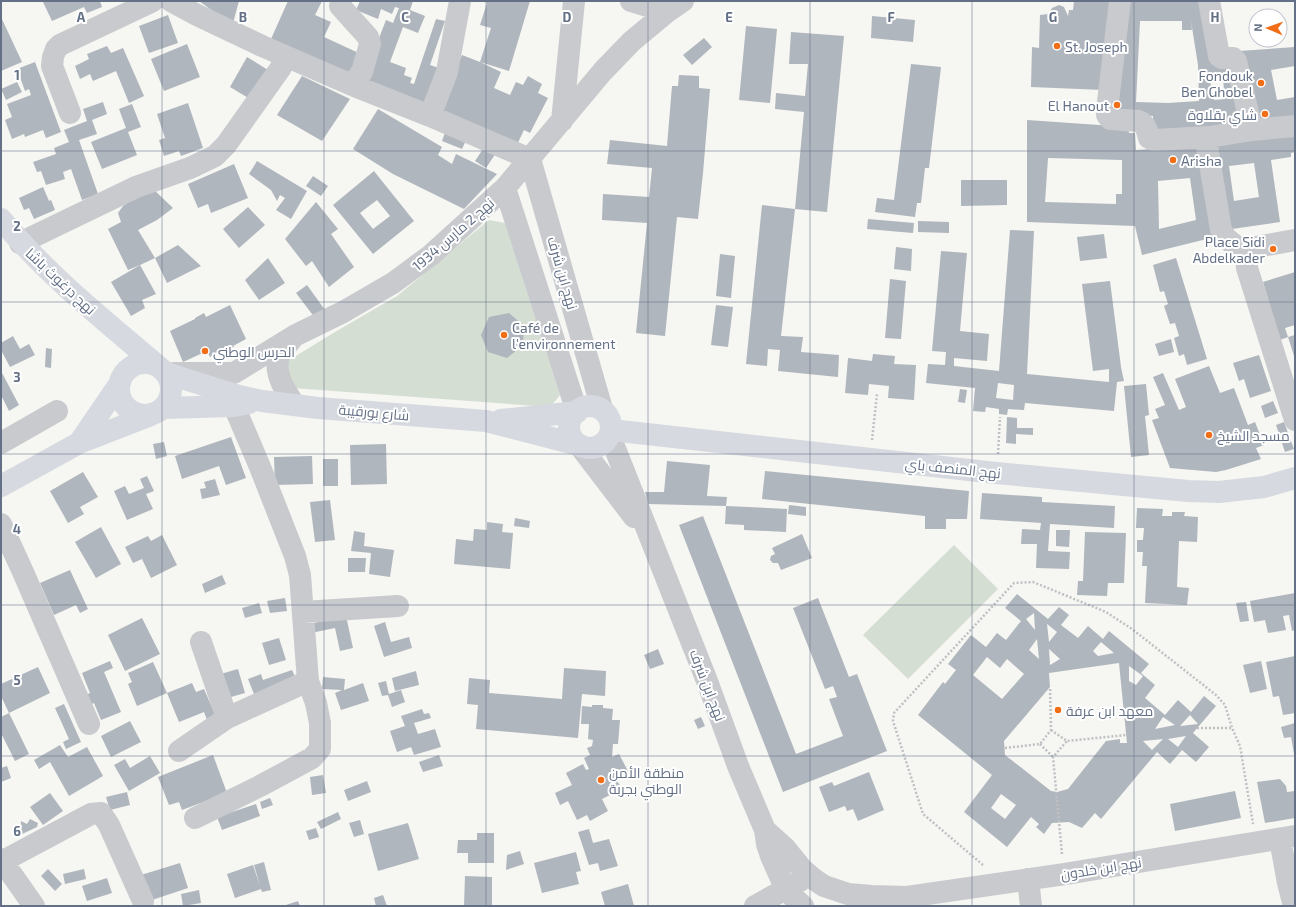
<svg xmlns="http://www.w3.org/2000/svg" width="1296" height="907" font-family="'Exo 2',Cairo,sans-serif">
<rect width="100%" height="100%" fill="#f6f6f2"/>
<path fill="#d5ded3" d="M489,220L505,223L560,395L550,407L293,388L286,362L335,332L397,296Z
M954,545L998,589L908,679L863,635Z"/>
<path fill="#b0b6bd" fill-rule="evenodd" d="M46,1H100L102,7L87,13L84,7L52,21L43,2Z
M199,1H239L233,23L210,9Z
M288,1H322L315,15L331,22L324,37L363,55L353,76L271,39Z
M360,1H413L410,10L425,16L418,33L403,27L390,62L406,68L404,75L412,78L410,83L414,84L436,19L445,21L430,65L442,69L428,107L367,85L376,46L386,20L393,23L399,8L395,7L392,14L381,9L378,19L356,10Z
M483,1H530L509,71L480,62L501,72L494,88L510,95L516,82L523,85L528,76L542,84L538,93L548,98L530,133L524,130L515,149L436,115L462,55L480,62L491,28L480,25L487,3Z
M1074,1H1111L1103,90L1031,87L1032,47L1039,48L1040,15L1048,14L1052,8L1059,5L1064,7L1068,16L1069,10H1073Z
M1125,1H1204L1232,62L1243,127L1154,135L1153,116L1112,113ZM1140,21H1182V30H1192L1191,21L1198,65L1199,101L1168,103L1136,102ZM1223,79L1225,99L1214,100L1210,81Z
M168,15L178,43L149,53L139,26Z
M872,16L915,20L913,42L871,38Z
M1,17L22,62L1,71Z
M746,26L777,29L770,103L739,100Z
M791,32L844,36L827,212L795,209L804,112L775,109L776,93L805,96L808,64H789Z
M704,38L712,47L692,65L683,55Z
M187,44L200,77L164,91L151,59Z
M107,46L111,53L123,48L144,96L129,103L116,71L93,81L90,74L80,79L75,66L89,59L87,54Z
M1295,47V66L1271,70L1277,100L1295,97V122L1261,125L1239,51Z
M247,57L268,70L250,99L230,87Z
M35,62L61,132L46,138L43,130L25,137L24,134L12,139L5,120L12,117L7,104L31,95L29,89L25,91L17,69Z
M911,64L941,67L929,168H925L921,203H917L915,217L875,212L877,198L894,200Z
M679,75L699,76V88L710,89L703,173L698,219L677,217L665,336L636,333L647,223L602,220L603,194L649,197L652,168L607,164L610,140L667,146L672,86H678Z
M302,76L350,99L322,141L277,115Z
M17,82L22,92L6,100L1,89Z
M103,102L107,114L92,120L97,134L79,140L98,194L82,200L71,169L63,172L65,179L46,185L41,171L37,172L33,162L56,154L54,148L69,142L64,130L87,121L83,109Z
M188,103L203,148L181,156L179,151L164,156L159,140L165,138L157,114Z
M132,104L141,127L128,132L137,155L102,169L91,142L126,128L119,109Z
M378,109L442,147L438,155L452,164L456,154L497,174L464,209L393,174L353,149Z
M1027,120L1128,127L1129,133H1135L1136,150L1202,146L1219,236L1142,255L1135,226L1027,222ZM1048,158L1122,160V194H1116V204L1045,202ZM1190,178L1196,220L1159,229L1158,181Z
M446,130L467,138L462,149L442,141Z
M1295,131V152L1291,153V157L1271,160L1280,222L1225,230L1212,143ZM1254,163L1259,197L1234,201L1229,166Z
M485,146L496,153L486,168L475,161Z
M257,161L307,191L291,219L276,210L285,198L280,195L277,201L271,190L249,174Z
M234,164L248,198L211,213L208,204L198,208L188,184Z
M374,171L414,221L373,254L333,205ZM377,200L390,216L373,229L360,213Z
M313,176L328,186L321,196L306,186Z
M961,180H1007V205L961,206Z
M150,186L173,208L157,220L138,230L155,258L140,265L156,294L142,300L145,308L131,316L111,282L140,265L128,270L108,229L121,222L118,213L123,206Z
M43,187L49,201L51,200L55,210L34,219L29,208L24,210L19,198Z
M316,202L338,229L331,234L354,267L329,287L312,261L306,266L285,239Z
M762,205L795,209L781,336L803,337L801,352L839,355L838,377L778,371L780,350L768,349L767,366L746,364Z
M248,207L265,225L239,248L223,229Z
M868,219L914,223L913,233L867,229Z
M918,221L949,222V233L918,232Z
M1010,230L1034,231L1027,374L1109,382V369L1093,371L1082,284L1110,281L1121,367L1124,381L1117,382L1114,411L1025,403L1024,410L1008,409L1007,415L999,414V409L986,407L985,412L973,411L975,388L926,383L928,364L945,365L946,352L932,351L941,251L967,253L960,331L989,334L987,361L954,358V366L999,371ZM998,383L1014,385L1013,400L996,398Z
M1104,234L1107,258L1080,261L1077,237Z
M178,245L201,266L167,283L155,258Z
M896,247L912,249L911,271L894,269Z
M720,254L735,256L731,298L716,296Z
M268,258L285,283L259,300L245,280Z
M1176,258L1207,359L1187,365L1184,354L1179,356L1174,338L1179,336L1175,323L1170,324L1164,306L1168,304L1164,291L1160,292L1153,265Z
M1295,272V325L1285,328L1288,337L1295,335V359L1288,337L1280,340L1263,282Z
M890,279L906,281L901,339L885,338Z
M307,285L325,310L315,318L296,293Z
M230,305L246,339L233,346L234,347L224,352L223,350L210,357L207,351L183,362L170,331L195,319V318L204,313L206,317Z
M716,305L733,307L728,347L711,345Z
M509,313L524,326L523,345L507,358L488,352L481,335L489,317Z
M13,336L20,349L29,344L35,355L10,367L1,350V343Z
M1171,339L1174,352L1159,356L1155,344Z
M46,348L52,349L51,368L45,367Z
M873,354L895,356L894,364L916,365L914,400L888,398L889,386L869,384L868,395L845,393L848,358L872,361Z
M1259,355L1271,391L1250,398L1244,379L1239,381L1233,363Z
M1209,366L1220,393L1234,388L1248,425L1255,422L1264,445L1256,448L1261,459L1226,470L1216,472L1170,468L1152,420L1159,418L1155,409L1165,405L1153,377L1163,373L1179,410L1186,407L1175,379Z
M1,371L19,405L9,411L1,395Z
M1146,384L1149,415L1145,416L1149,455L1131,457L1124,386Z
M960,389L967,390L965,403L958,402Z
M1273,401L1278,413L1265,418L1261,406Z
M1007,417L1017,418V428H1033V435L1016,434V444L1006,443Z
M1284,422L1294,449L1285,452L1276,425Z
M231,437L246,478L226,485L219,466L182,479L175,456Z
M164,442L167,456L156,459L153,444Z
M386,444L387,484L351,485L350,445Z
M312,456L313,484L275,485L274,457Z
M323,459H338V486H323Z
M667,461L710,465L707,496L727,497L726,506L648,504L645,492H664Z
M765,471L969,491L967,519H946V529H925V516L762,499Z
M83,472L98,497L80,507L84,514L68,523L50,491Z
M147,476L154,491L146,494L153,509L127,520L114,491L125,486L129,494L144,488L140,479Z
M215,479L220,495L202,499L200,489L206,488L204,482Z
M982,493L1042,497V502L1115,506L1114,528L1050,524L1048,551L1070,552L1069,569L1036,568L1037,544H1021L1022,529L1040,530L1041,523L980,519Z
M330,500L335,540L315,542L310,502Z
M789,505L806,507V516L788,514Z
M726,506L787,509L786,532L744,530V525L725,524Z
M1137,508L1163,509L1162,516H1172V512H1185L1184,516L1198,517L1197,542L1179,541L1177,587L1189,588L1187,605L1145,603L1147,566H1142L1143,552H1137V540H1143L1144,528H1136Z
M703,516L796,754L843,736L829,699L837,697L833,686L825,689L793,608L818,598L849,677L857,674L887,751L783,792L679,525Z
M515,518L530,521L529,528L514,526Z
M487,522L503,524L502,532L513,533L510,569L454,564L456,539L473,541L474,529L487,530Z
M101,527L121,564L96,578L75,542Z
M1056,530H1070L1069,547L1056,546Z
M354,531L365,533L364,546L394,550L390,577L369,574L371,553L351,551Z
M1085,532L1126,533L1124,583H1108L1107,596L1077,595L1078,581H1083Z
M802,534L812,558L781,570L778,563H773L770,560L771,556L775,554L772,548Z
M162,535L177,565L151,578L142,559L133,563L125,547L148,536L151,541Z
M348,558H366L365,572H348Z
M70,570L88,609L80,613L76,605L54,615L40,583Z
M222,575L226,584L205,593L202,584Z
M1295,593V630L1292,631L1289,615L1283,616L1286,630L1268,633L1265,620L1254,622L1250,601Z
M1017,594L1048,619L1059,607L1069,615L1061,625L1078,638L1088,626L1103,639L1109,631L1149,664L1141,673L1155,685L1145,698L1165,715L1178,700L1191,712L1204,696L1216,706L1193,733L1209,747L1196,762L1182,750L1170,764L1157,752L1101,819L1095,813L1082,828L1069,822L1052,823L1044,834L1036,827L1039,824L1031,817L1007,847L964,812L992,775L918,715L943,682L945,684L956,670L948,664L971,635L986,647L997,633L1006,640L1021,621L1005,608ZM1034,613L1035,630L1026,619ZM1047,624L1057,632L1049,642ZM1037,639L1039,659L1029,650ZM1101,642L1114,653L1098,656L1093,651ZM1049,649L1060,659L1050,665ZM987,657L1000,668L1007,659L1024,674L1002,699L973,675ZM1119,663L1127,743H1120V739L1106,741L1068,789L1057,792L1051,791L1005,755L1004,741L1050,687L1049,673ZM1129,666L1143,676L1136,685L1129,681ZM1190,715L1198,724L1180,726ZM1163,717L1175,725L1155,729ZM1186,736L1178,747L1168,739ZM1163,739L1152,750L1143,741ZM1001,794L1016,805L1005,819L991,808Z
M285,598L287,611L270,613L267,601Z
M1246,602L1249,621L1240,622L1236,603Z
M259,603L262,613L245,618L242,608Z
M346,616L353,648L340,651L335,628L311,633L309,624Z
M142,618L160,654L125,671L108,635Z
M385,622L391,642L409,637L412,648L384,657L374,626Z
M279,638L286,660L269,665L262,643Z
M658,649L664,664L650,669L644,655Z
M1295,656V713L1283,715L1279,696L1273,697L1266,662Z
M110,661L113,668L104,672L121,712L101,720L94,703L85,707L81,697L90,693L82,673Z
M1261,661L1267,689L1250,693L1243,665Z
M153,662L167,693L137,706L128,684L132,682L128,673Z
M38,667L50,693L9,713L29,754L15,761L1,733V717L9,713L1,696V684Z
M564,668L606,671L605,696L582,694L578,738L476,729L478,705L467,704L469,678L490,680L489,693L562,699Z
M238,669L245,693L224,699L217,675Z
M292,670L296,679L254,694L248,679L261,674L263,680Z
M416,671L419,685L395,691L392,678Z
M323,677L345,679L344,690L363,683L369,701L341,710L335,693L342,690L322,689Z
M386,681L389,694L401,690L405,702L392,707L388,695L382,696L378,683Z
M192,683L196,692L204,689L218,721L209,725L204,712L179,722L167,693Z
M64,704L81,742L66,749L63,742L69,739L55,708Z
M592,705H603V708L613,709L612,720H620L618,744H613L612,757L619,754L629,773L616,779L622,789L602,799L608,811L590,821L587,815L577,820L568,801L560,805L555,793L572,785L566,773L583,764L586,770L589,769L584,758L590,755L587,748L592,746L593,740L588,739L589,724H581L582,706L592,707Z
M422,709L424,714L429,713L431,718L414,723L418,734L435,729L441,747L414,755L411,747L397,752L390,731L405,726L401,716Z
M701,717L705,726L698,729L694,720Z
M130,721L141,742L111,757L101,736Z
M1295,723V753L1294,754L1291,737L1284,738L1281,727Z
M60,745L68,757L87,747L103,776L69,796L50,762L39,769L34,760Z
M213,755L227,793L182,810L179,802L169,805L158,777Z
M439,755L443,766L423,772L419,762Z
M150,756L160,773L129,791L114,765L125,759L130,768Z
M7,766L11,778L1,782V768Z
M869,772L884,810L858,821L853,809L847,811L845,806L829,812L819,787L832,782L834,786Z
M323,775L326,793L312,795L310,777Z
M1280,779L1286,786L1287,792L1295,791V818L1265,823L1257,782Z
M367,781L371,792L348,801L344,790Z
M1235,791L1241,818L1175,831L1170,804Z
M127,792L130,805L110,810L106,797Z
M50,793L63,811L43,825L30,807Z
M270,798L273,805L262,809L260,802Z
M256,804L260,816L222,830L217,817Z
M338,812L341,819L321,829L317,822Z
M30,819L38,823L37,827L20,835L21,821L27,824Z
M360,820L364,834L354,837L349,823Z
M408,823L419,859L378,871L368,834Z
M316,828L319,837L309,840L306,831Z
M589,829L593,843L609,839L618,866L600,871L598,863L589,865L578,832Z
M477,833H494V863H468V853H457L458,840H477Z
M520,851L524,864L506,870L507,855Z
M576,852L581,871L576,872L579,884L542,893L534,863Z
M264,862L271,890L262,892L261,889L235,898L227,874L253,865L260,886L254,865Z
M180,863L188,888L149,901L141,875Z
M48,869L62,884L55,891L41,876Z
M84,869L86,879L65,884L63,874Z
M465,876L492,877V906H464Z
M107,878L112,893L87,901L82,886Z
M628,884L634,906H605L601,892Z
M199,890L201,903L183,906L181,894Z
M383,895L387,906H376L374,898Z
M298,901L300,906H287L286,905Z"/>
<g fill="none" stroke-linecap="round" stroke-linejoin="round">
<path stroke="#bfc0c3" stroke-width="2.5" stroke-dasharray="2 2" stroke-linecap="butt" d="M872,440L877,394
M998,454L1000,417
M1197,728H1232
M1051,730L1067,741L1126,735
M1040,744L1053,757
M1005,748L1040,744L1051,730L1050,687
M1062,854L1053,757L1067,741
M983,865L923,814L893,721L894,713L1014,583L1033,582L1106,612L1132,629L1216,695L1225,705L1232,728L1240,746L1253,824"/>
<path stroke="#c8cace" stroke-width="22" d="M171,1L197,15L262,46L352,85L430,116L530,159
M631,1L667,12
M1120,1L1107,110V115L1110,119L1139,121C1146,124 1147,131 1149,138L1153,140L1209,137L1252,130L1295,126
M1209,1L1219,56L1222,58H1233L1236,61L1252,130
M340,6L368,37L370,44L362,72L352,85
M70,113L52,66L53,57L56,49L60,45L153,1
M430,116L447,72L460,1
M562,121L574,1
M1209,137L1207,144L1208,152L1221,230L1226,238L1248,256
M530,159L602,409
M505,188L577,412
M1295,240L1256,247C1249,252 1246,259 1247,268L1295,420
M20,243L136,187L190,168L215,156L226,145L280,69L286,57
M292,339C288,344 282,350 279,356C273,373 286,393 295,405
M174,373H234L294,336L343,312L393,283L431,255L505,188L603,71L632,41L667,12L683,1
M610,436L707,681L738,766L765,830L767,844L771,856L782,881L787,890L791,895L803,906
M1,443L57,411
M579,445L634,517
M1,524L23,572L89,724
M303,612L398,606
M201,642L227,718
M179,751L227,718L308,681
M195,818L260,786L312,758L320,749V723L316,703L308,681L300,575L295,556L260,467L234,406L235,395
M765,830L785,848L803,870L815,880L824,886L848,894L872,896L907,897L1065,874L1295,836
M1280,839L1288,883L1294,906
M1,859L34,906
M3,861L91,814L101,813L109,825L143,901
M1028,879L1031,906
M755,906L800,881"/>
<path stroke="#d6d9df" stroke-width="22" d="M1,219C47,275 104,320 158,366
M119 389a26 26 0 1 1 52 0a26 26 0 1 1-52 0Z
M166,373L235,395L262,401L318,408L486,421L579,445
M569 427a21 21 0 1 1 42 0a21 21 0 1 1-42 0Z
M163,408L234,406L249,403
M501,420L577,412
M611,430L996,473L1188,491L1219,492L1264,487L1295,478
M79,443L118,386
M1,486L79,443L151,415"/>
</g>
<path fill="none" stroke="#637086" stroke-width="1" stroke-opacity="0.55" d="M162,1V906M324,1V906M486,1V906M648,1V906M810,1V906M972,1V906M1134,1V906M1,151H1295M1,302H1295M1,454H1295M1,605H1295M1,756H1295"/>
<g fill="#f16e17" stroke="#fff" stroke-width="1.5">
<circle cx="1057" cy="46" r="4"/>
<circle cx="1261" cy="83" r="4"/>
<circle cx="1117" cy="105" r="4"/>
<circle cx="1265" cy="114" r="4"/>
<circle cx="1173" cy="160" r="4"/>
<circle cx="1273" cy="249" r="4"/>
<circle cx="504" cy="335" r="4"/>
<circle cx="205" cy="351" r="4"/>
<circle cx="1209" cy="435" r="4"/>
<circle cx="1058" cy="710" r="4"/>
<circle cx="601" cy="780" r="4"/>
</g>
<g text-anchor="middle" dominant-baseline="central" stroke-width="4" stroke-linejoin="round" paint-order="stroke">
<g font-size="14" fill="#637086" stroke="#fff" text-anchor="start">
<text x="1065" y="46">St. Joseph</text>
<text x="1253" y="75" text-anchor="end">Fondouk<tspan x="1253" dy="16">Ben Ghobel</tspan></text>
<text x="1109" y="105" text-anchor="end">El Hanout</text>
<text x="1257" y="114" text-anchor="end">شاي بقلاوة</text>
<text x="1181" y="160">Arisha</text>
<text x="1265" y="241" text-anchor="end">Place Sidi<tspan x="1265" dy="16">Abdelkader</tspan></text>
<text x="512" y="327">Café de<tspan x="512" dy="16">l'environnement</tspan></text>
<text x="213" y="351">الحرس الوطني</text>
<text x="1217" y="435">مسجد الشيخ</text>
<text x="1066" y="710">معهد ابن عرفة</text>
<text x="609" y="772">منطقة الأمن<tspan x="609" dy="16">الوطني بجربة</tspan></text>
</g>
<g font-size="14" fill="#637086" stroke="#fff">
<text transform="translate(453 234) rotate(-41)">نهج 2 مارس 1934</text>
<text transform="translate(563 273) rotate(74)">نهج ابن شرف</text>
<text transform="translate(61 281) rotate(43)">نهج درغوث باشا</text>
<text transform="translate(374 412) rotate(5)">شارع بورقيبة</text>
<text transform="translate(953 468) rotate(6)">نهج المنصف باي</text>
<text transform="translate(708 685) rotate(69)">نهج ابن شرف</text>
<text transform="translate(1101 868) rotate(-9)">نهج ابن خلدون</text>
</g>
</g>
<g font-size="13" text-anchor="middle" font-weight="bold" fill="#637086" stroke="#fff" stroke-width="4" stroke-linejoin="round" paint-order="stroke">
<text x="81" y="22">A</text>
<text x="243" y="22">B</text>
<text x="405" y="22">C</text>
<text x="567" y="22">D</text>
<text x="729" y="22">E</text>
<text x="891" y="22">F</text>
<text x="1053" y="22">G</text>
<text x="1215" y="22">H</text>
<text x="17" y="80">1</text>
<text x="17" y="231">2</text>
<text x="17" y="382">3</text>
<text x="17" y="534">4</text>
<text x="17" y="685">5</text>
<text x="17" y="836">6</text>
</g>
<rect width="1296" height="907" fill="none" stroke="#637086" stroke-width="4"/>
<g transform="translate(1268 28) rotate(272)"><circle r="19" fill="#ffffff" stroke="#c1c6cf"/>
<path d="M0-3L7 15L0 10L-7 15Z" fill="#f16e17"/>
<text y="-6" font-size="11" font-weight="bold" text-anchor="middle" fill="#637086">N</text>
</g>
</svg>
